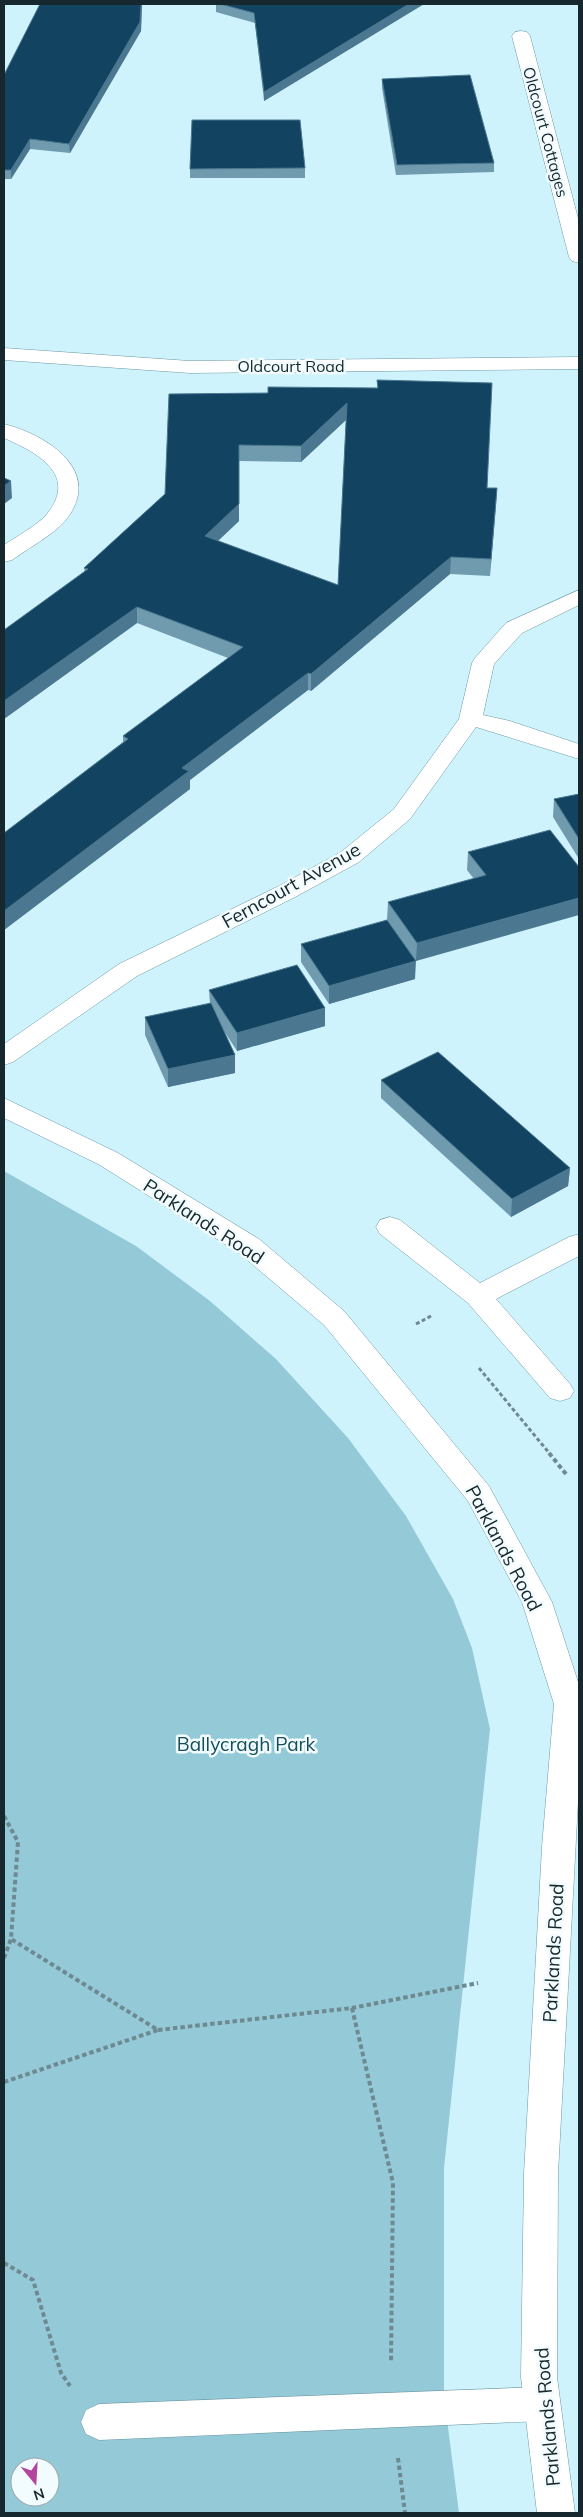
<svg xmlns="http://www.w3.org/2000/svg" width="583" height="2517" font-family="Mulish,sans-serif">
<rect width="100%" height="100%" fill="#cff3fd"/>
<!-- green -->
<path fill="#94cad8" fill-rule="evenodd" d="M4,1171L136,1246L210,1301L276,1359L348,1438L406,1516L453,1599L472,1648L490,1729L444,2168V2396L459,2513H4ZM20,2467H50V2497H20Z"/>
<g fill="none" stroke-linecap="round" stroke-linejoin="round">
<!-- service casing -->
<g stroke="#6c98a3" stroke-width="1">
<polygon id="service" points="542,2387 555,2392 560,2404 555,2416 542,2421 99,2440 86,2434 81,2422 86,2410 99,2404"/>
</g>
<!-- minor casing -->
<g stroke="#6c98a3" stroke-width="1">
<g id="minor">
<polygon points="521,31 527,32 530,36 579,222 579,263 572,261 569,257 512,36 515,32"/>
<path d="M4,424C48,435 105,472 65,521C53,535 27,549 12,560L4,562V545C16,537 39,524 47,514C79,474 36,452 4,438Z"/>
<polygon points="579,590 579,605 522,633 494,664 483,715 510,721 579,744 579,759 476,727 410,819 359,862 297,896 137,976 13,1062 4,1065 4,1044 119,964 279,886 341,852 394,809 459,719 472,663 475,658 506,623"/>
<polygon points="4,1098 118,1153 259,1239 344,1311 489,1486 552,1602 579,1685 579,1783 558,2174 557,2377 575,2513 537,2513 521,2377 524,2174 542,1847 554,1704 522,1602 468,1501 324,1325 239,1253 100,1165 4,1118"/>
<polygon points="390,1217 400,1220 480,1283 569,1237 579,1234 579,1256 496,1299 570,1384 574,1391 570,1398 560,1401 550,1398 468,1303 380,1234 376,1227 380,1220"/>
</g>
</g>
<!-- tertiary casing -->
<g stroke="#6c98a3" stroke-width="1">
<polygon id="tertiary" points="4,348 190,361 579,357 579,369 190,373 4,360"/>
</g>
<!-- path-far1 -->
<g stroke="#6e8990" stroke-width="3" stroke-dasharray="4 2.5" stroke-linecap="butt">
<polyline points="416,1324 433,1315"/>
<polyline points="479,1368 550,1454"/>
</g>
<!-- path -->
<g stroke="#6e8990" stroke-width="4" stroke-dasharray="4.5 3" stroke-linecap="butt">
<polyline points="549,1453 566,1474"/>
<polyline points="4,1816 18,1842 11,1939 4,1958"/>
<polyline points="352,2008 393,2183 391,2362"/>
<polyline points="158,2030 352,2008 478,1983"/>
<polyline points="4,2082 158,2030 11,1939"/>
<polyline points="4,2263 33,2280 61,2373 70,2386"/>
<polyline points="398,2458 405,2513"/>
</g>
<!-- service -->
<use href="#service" fill="#fff" fill-rule="evenodd"/>
<!-- minor -->
<use href="#minor" fill="#fff" fill-rule="evenodd"/>
<!-- tertiary -->
<use href="#tertiary" fill="#fff" fill-rule="evenodd"/>
</g>
<!-- wall -->
<g fill="#709baf" fill-rule="evenodd">
<polygon points="40,4 142,4 141,31 70,153 30,149 11,179 4,179 4,75"/>
<polygon points="216,4 424,4 264,101 255,23 216,12"/>
<polygon points="382,79 494,163 494,172 396,175 382,88"/>
<polygon points="305,168 305,178 190,178 190,169"/>
<path d="M377,380L487,488H497L490,576L450,574L311,691L308,690L190,780V789L4,930V833L123,742V736L228,658L137,623L4,719V630L85,572L84,568L165,494L268,393L377,388ZM346,420L338,585L218,541L239,521V461L301,462Z"/>
<polygon points="579,794 579,859 553,817 554,799"/>
<polygon points="550,830 416,961 387,920 388,902 474,879 467,870 468,852"/>
<polygon points="301,944 415,979 329,1004 301,962"/>
<polygon points="209,990 325,1026 237,1051 222,1028 235,1055 235,1073 168,1087 145,1035 145,1017 210,1004"/>
<polygon points="381,1080 570,1168 568,1186 511,1217 381,1098"/>
</g>
<!-- shaded-wall -->
<g fill="#4b7890">
<polygon points="141,4 142,4 141,31 70,153 69,144"/>
<polygon points="409,4 424,4 264,101 264,92"/>
<polygon points="30,139 30,149 11,179 11,170"/>
<polygon points="347,403 347,419 301,462 301,446"/>
<polygon points="239,445 239,521 206,552 205,536"/>
<polygon points="11,481 12,498 4,504 4,486"/>
<polygon points="497,488 496,505 490,576 491,559"/>
<polygon points="451,557 450,574 311,691 311,674"/>
<polygon points="137,607 137,623 4,719 4,701"/>
<polygon points="308,673 308,690 190,780 190,789 4,930 4,911 182,768"/>
<polygon points="579,898 579,915 416,961 417,943"/>
<polygon points="416,961 415,979 329,1004 329,986"/>
<polygon points="325,1008 325,1026 237,1051 237,1033"/>
<polygon points="235,1055 235,1073 168,1087 168,1069"/>
<polygon points="570,1168 568,1186 511,1217 512,1199"/>
</g>
<!-- building -->
<g fill="#124361" stroke="#4b7890" fill-rule="evenodd">
<polygon points="40,4 141,4 140,22 69,144 30,139 11,170 4,170 4,75"/>
<polygon points="220,4 409,4 264,92 254,13"/>
<polygon points="470,75 494,163 397,165 382,79"/>
<polygon points="192,120 300,120 305,168 190,169"/>
<path d="M377,380L492,383L487,488H497L491,559L451,557L311,674L308,673L182,768L189,771L4,911V833L128,739L123,736L243,647L137,607L4,701V630L88,569L84,568L165,494L169,394L268,393V387L378,388ZM347,403L338,585L205,536L239,504V445L301,446Z"/>
<polygon points="4,478 11,481 4,486"/>
<polygon points="579,794 579,839 554,799"/>
<polygon points="550,830 579,867 579,898 417,943 388,902 486,875 468,852"/>
<polygon points="387,920 416,961 329,986 301,944"/>
<polygon points="297,965 325,1008 237,1033 209,990"/>
<polygon points="211,1003 235,1055 168,1069 145,1017"/>
<polygon points="438,1052 570,1168 512,1199 381,1080"/>
</g>
<g text-anchor="middle" stroke-width="5" stroke-linejoin="round" paint-order="stroke">
<!-- far-street labels -->
<g font-size="16" fill="#16282d" stroke="#f2fbfd">
<text transform="translate(546 132) rotate(75)" y="6">Oldcourt Cottages</text>
<text x="291" y="372">Oldcourt Road</text>
</g>
<!-- street labels -->
<g font-size="19" fill="#16282d" stroke="#f2fbfd">
<text transform="translate(291 885) rotate(-29)" y="7">Ferncourt Avenue</text>
<text transform="translate(204 1221) rotate(33)" y="7">Parklands Road</text>
<text transform="translate(504 1548) rotate(62)" y="7">Parklands Road</text>
<text transform="translate(553 1953) rotate(-87)" y="7">Parklands Road</text>
<text transform="translate(547 2417) rotate(-95)" y="7">Parklands Road</text>
</g>
<!-- park labels -->
<g font-size="19" fill="#144e5b" stroke="#f2fbfd">
<text x="246" y="1751">Ballycragh Park</text>
</g>
</g>
<!-- border -->
<rect width="583" height="2517" fill="none" stroke="#16282d" stroke-width="10"/>
<!-- north arrow -->
<g transform="translate(35 2482) rotate(162)"><circle r="24" fill="#f2fbfd" stroke="#9aa7aa"/>
<path d="M0-4L9 19L0 12L-9 19Z" fill="#b5449f"/>
<text y="-8" font-size="14" font-weight="bold" text-anchor="middle" fill="#16282d">N</text>
</g>
</svg>
